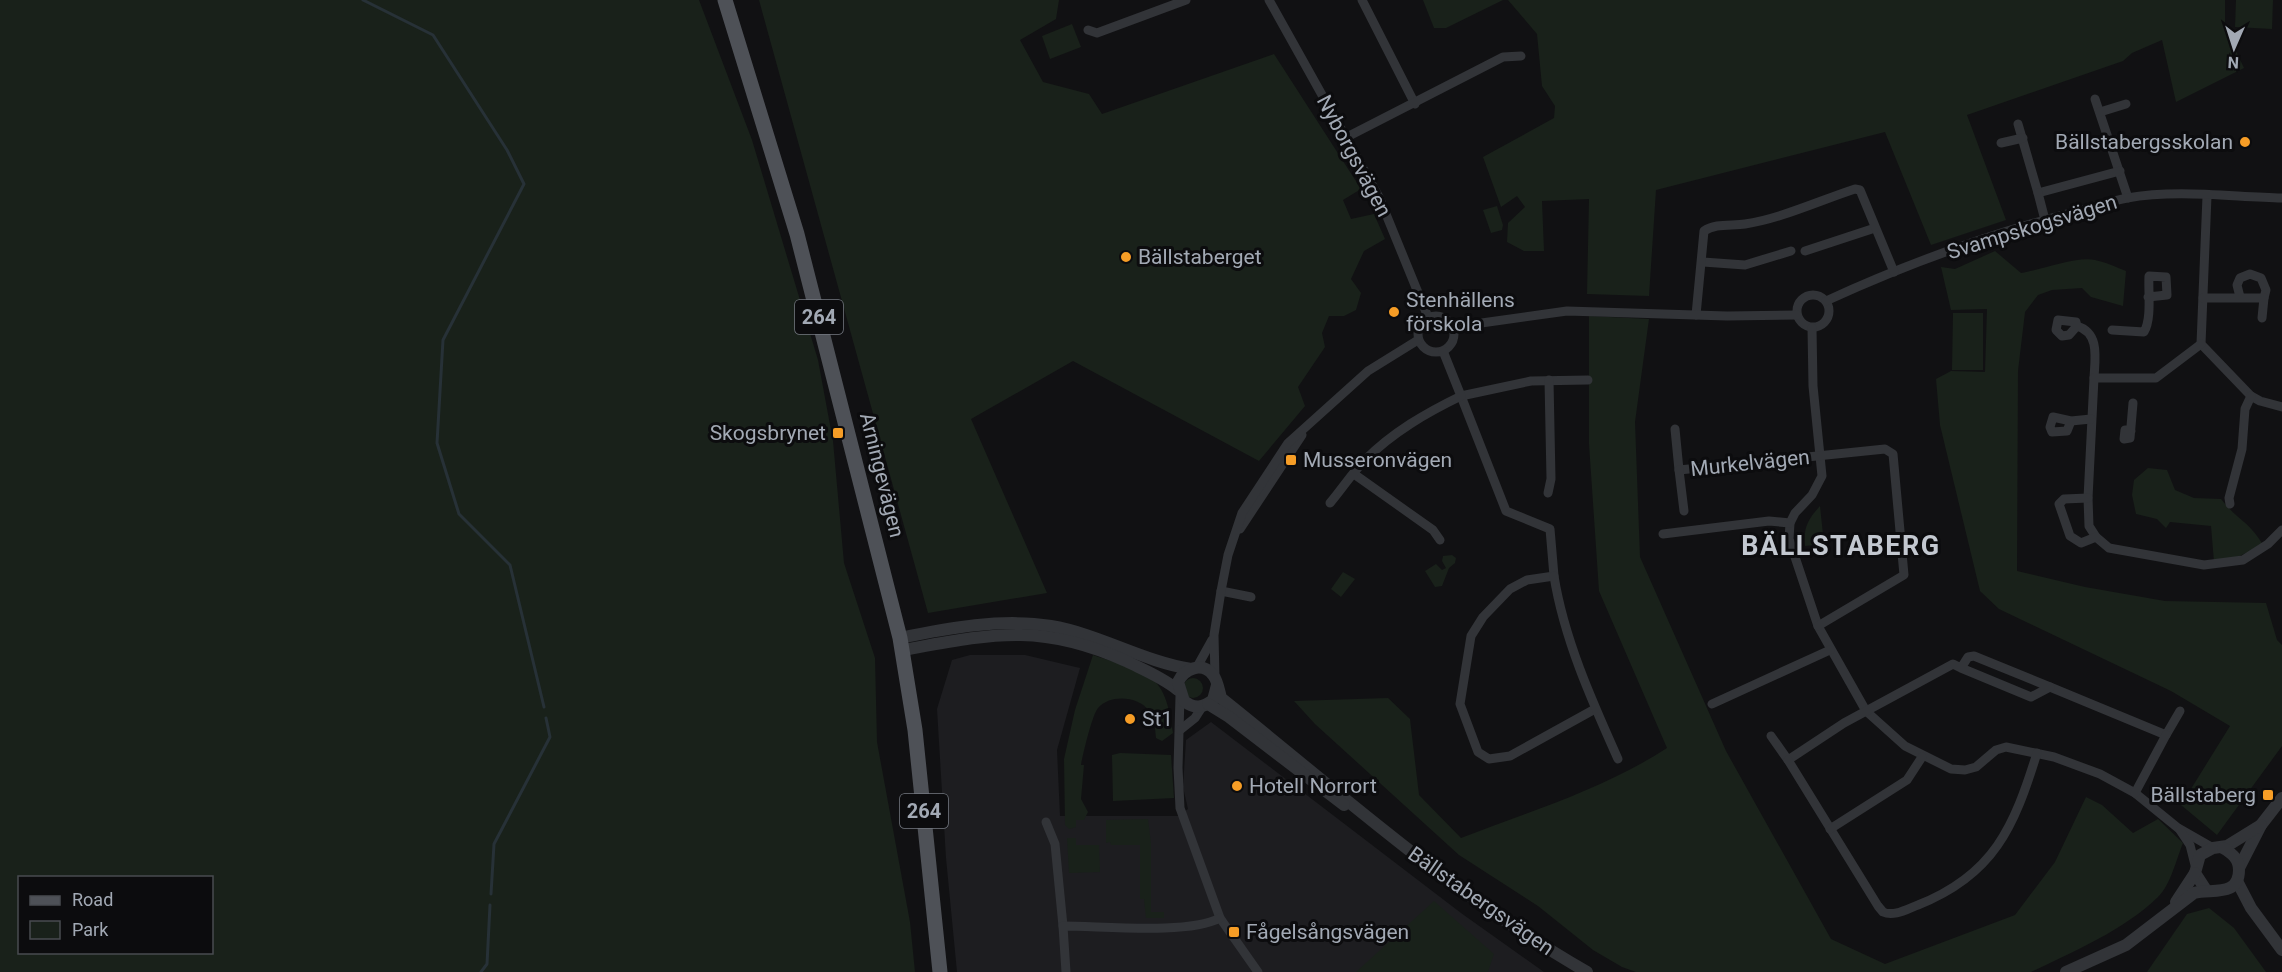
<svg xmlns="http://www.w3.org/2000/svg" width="2282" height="972" font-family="Roboto,sans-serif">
<rect width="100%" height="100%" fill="#111113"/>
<!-- built -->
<polygon fill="#1d1d20" points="970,655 1025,655 1080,668 1057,750 1060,816 1178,816 1188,809 1183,787 1186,740 1211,722 1461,913 1544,972 957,972 946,858 937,709 952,660"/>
<!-- green -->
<g fill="#19211a" fill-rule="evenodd">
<path d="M0,0H699L752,140L818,360L833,441L844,563L875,658L877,742L910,922L915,972H0ZM20,878H212V952H20Z"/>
<polygon points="759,0 1059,0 1056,19 1020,40 1043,82 1089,94 1102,114 1274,54 1361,189 1343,200 1351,219 1374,214 1385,239 1364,251 1351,279 1361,293 1356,310 1344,316 1329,316 1322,333 1325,347 1298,387 1305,406 1259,461 1073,361 971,419 1047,593 928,613"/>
<polygon points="1423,0 1503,0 1446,28 1434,28"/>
<polygon points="1508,0 2225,0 2225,28 2244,68 2176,102 2162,40 2132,53 2123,61 1967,115 2006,220 1931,245 1885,132 1656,190 1649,296 1587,294 1589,199 1542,201 1544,251 1524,251 1507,242 1508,223 1525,207 1517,196 1501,207 1483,157 1554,118 1555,106 1542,86 1537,34"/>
<polygon points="2236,0 2273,0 2272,29 2235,27"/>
<polygon points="1072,24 1081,47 1050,59 1042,36"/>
<polygon points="1497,206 1503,225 1502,230 1491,233 1483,210"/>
<path d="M1995,251L2021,273C2042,270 2076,256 2095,260C2105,262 2116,267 2126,271L2123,306L2091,297L2082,288L2052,290L2038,295L2025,312L2018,371L2017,571L2085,587L2165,601L2266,603L2277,640L2282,645V746L2217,835L2181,805L2230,726L2171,691L1999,609L1980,591L1940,425L1936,379L1951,371L1985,372L1987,309L1951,310L1941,267L1955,269Z"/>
<polygon points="1953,313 1983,313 1983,370 1952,370"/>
<path d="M1589,316L1649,319L1635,422L1640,557L1726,751L1831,939L1885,964L2015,915L2055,862L2086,797L2102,805L2133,833L2158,819L2183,843C2176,860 2171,884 2158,897C2126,929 2071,953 2031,972H1636L1622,967L1593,950L1538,906L1459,855L1315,724L1294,701L1388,698L1410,719L1419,795L1461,838C1531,811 1604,789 1667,748L1599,591L1589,444Z"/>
<path d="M2148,468L2167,470L2175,490L2194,498L2221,499C2236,519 2250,522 2263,545L2231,560L2214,562L2211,526L2170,522L2166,528L2157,519L2136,514L2132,495L2134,480Z"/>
<path d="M1820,506L1824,544L1805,546C1803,528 1808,519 1820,506Z"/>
<polygon points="1452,555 1456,558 1455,563 1449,568 1442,586 1435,587 1425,571 1436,564 1442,570 1446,568 1442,561 1443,556"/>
<polygon points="1343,572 1355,579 1341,597 1331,589"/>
<path d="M1093,655C1148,674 1165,670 1173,733L1162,741L1156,738C1155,729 1155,718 1149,711C1139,696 1110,694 1098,708C1092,715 1082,758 1081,765H1084L1081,799L1088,812L1084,820H1076V827L1069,829L1065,825L1064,759L1075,710Z"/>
<circle cx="1193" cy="688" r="10"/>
<polygon points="1120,753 1171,755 1174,798 1113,801 1112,755"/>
<polygon points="1148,819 1151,843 1151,912 1164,912 1164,918 1146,918 1144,899 1140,899 1140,845 1111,845 1110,842 1106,843 1106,820"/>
<polygon points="1067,838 1076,838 1076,845 1099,845 1100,872 1069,873"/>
<polygon points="1434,901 1494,954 1488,972 1356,972"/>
<polygon points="2209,908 2234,928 2266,972 2147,972 2187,914"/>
</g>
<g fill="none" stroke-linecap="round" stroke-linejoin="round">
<!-- stream -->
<g stroke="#273137" stroke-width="3">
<polyline points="363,0 433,35 507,150 524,184 443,340 437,443 459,514 510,565 544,707"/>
<polyline points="491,894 494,844 550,737 546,718"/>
<polyline points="481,972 487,964 490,905"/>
</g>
<!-- minor -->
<g stroke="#323438" stroke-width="9">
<polyline points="1269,0 1379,197 1428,317"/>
<polyline points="1362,0 1415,104"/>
<polyline points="1088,30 1097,33 1186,0"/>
<polyline points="2095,99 2128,198"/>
<polyline points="2100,112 2126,104"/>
<polyline points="2018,124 2038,193 2120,171"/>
<polyline points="1345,138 1503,57 1521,56"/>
<polyline points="2001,143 2023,138"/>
<polyline points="2038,193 2045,220"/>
<polyline points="2207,196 2201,344 2251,396 2260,401 2282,407"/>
<polyline points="1805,251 1875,228"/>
<polyline points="1703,262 1745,265 1791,251"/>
<circle cx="1813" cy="311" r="16"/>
<polyline points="2240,297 2237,285 2240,278 2250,274 2261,278 2266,290 2264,298"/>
<polyline points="2203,298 2264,298 2262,318"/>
<path d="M1826,301C1904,265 1987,235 2070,213C2089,208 2108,202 2127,198C2177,189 2232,197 2282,198"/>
<path d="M1696,315L1704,231C1715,223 1732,226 1745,224C1780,219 1821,200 1855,189L1860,190L1894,272"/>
<circle cx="1436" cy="334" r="18"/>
<path d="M2077,326L2069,335L2062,336L2056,330L2058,320L2076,322L2077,326C2100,333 2095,358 2094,378"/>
<polyline points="1453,327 1567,311 1727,316 1797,315"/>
<polyline points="1812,328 1813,386 1822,476 1812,495 1795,513 1790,523 1789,539 1818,626 1866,711 1905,746 1951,769 1965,770 1976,767 1996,750 2006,747 2054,757 2100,774 2135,793 2178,828 2213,848"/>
<path d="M2112,330L2144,332C2152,319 2148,291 2149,276L2166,277L2167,295L2148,297"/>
<polyline points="2201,344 2156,378 2094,378 2088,498 2089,526 2096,537 2109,548 2204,565 2243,560 2268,544 2282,530"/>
<polyline points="1588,380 1531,381 1461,396 1506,511 1550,529 1554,576 1527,580 1510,589 1483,617 1471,636 1460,704 1478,752 1489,759 1510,756 1595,709"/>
<polyline points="2071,421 2067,431 2052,432 2050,427 2053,417 2071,421 2091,419"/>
<polyline points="1675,429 1679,470 1885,449 1893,454 1904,575 1818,626"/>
<polyline points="2131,431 2125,430 2124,439 2130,438 2133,403"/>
<polyline points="1679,470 1684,511"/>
<polyline points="1354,474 1433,530 1440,540"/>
<polyline points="1548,493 1551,479 1549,380"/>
<polyline points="2088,498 2064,499 2059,504 2070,536 2081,543 2096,537"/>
<path d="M1330,503C1342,489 1352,473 1365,460C1393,432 1426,413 1461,396L1443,351"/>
<polyline points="2230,504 2229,498 2242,449 2245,409 2251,396"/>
<polyline points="1240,529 1302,435"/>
<polyline points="1663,534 1769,521 1790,523"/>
<path d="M1554,576C1564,639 1592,701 1618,759"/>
<polyline points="1221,591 1251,597"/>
<polyline points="1197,667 1212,640"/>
<polyline points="1215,678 1214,635 1221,591 1228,555 1242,513 1288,443 1368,371 1418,340"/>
<polyline points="2050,687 2166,735 2180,711"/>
<polyline points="1180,696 1178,768 1180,808 1220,918 1258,972"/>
<polyline points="1712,704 1830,650"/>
<polyline points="1180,730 1195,718 1202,707"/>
<polyline points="1771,736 1788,760 1844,723 1953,664 1961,668 2031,697 2050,687 1974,656 1968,657 1961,668"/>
<path d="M1788,760L1878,906L1883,912C1894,917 1907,909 1918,905C1994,875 2014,827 2037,753"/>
<polyline points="2135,793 2166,735"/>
<polyline points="1046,822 1055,844 1063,926"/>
<polyline points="1830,829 1907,780 1922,757"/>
<polyline points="2180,830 2190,845 2195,865"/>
<path d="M1066,972L1063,926C1103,926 1187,935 1220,918"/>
</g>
<!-- tertiary -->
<g stroke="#323438" stroke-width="12">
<path d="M900,638C948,628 1002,618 1051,626C1099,634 1142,661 1191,669"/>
<path d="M903,650C991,634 1040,622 1126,661C1144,670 1162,677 1178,690"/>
<path d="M1217,685L1213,700C1203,708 1194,709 1184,701L1178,682C1184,669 1202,661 1213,675C1218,681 1219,691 1221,698C1340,793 1454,896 1587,972"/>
<polyline points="1208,704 1229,717 1344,805"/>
<polyline points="2239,868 2261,825 2282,798"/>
<polyline points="2237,881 2251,908 2282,950"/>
<polyline points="2206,890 2195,873 2200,855 2213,848 2227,846 2261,825"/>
<polyline points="2176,902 2195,873"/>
<path d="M2066,972L2126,945L2194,893C2210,888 2239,898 2239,870C2239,859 2232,853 2223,848"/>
</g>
<!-- primary -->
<polyline stroke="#4e5157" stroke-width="15" points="725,0 797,234 900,638 915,730 940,972"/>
</g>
<!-- markers -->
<g fill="#f69d26" stroke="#0c0c0e" stroke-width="2">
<circle cx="2245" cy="142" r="6"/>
<circle cx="1126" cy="257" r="6"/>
<circle cx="1394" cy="312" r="6"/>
<rect x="832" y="427" width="12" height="12" rx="3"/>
<rect x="1285" y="454" width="12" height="12" rx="3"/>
<circle cx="1130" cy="719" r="6"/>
<circle cx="1237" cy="786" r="6"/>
<rect x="2262" y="789" width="12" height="12" rx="3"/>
<rect x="1228" y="926" width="12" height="12" rx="3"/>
</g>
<g text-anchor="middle" stroke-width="6" stroke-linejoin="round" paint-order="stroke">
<!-- shield labels -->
<g fill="#0c0c0e" stroke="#757a82" stroke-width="1.5">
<rect x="795" y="300" width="48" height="34" rx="4.5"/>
<rect x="900" y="794" width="48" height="34" rx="4.5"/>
</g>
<g font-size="20" font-weight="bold" fill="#a2a9b4">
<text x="819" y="324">264</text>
<text x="924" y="818">264</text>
</g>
<!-- poi labels -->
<g font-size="21" fill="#a2a9b4" stroke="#0c0c0e" text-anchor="start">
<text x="2233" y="149" text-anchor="end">Bällstabergsskolan</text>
<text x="1138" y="264">Bällstaberget</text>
<text x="1406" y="307">Stenhällens<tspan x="1406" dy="24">förskola</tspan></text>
<text x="826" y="440" text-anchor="end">Skogsbrynet</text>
<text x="1303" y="467">Musseronvägen</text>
<text x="1142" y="726">St1</text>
<text x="1249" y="793">Hotell Norrort</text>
<text x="2256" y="802" text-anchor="end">Bällstaberg</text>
<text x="1246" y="939">Fågelsångsvägen</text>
</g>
<!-- street labels -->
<g font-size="21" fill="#a2a9b4" stroke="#0c0c0e">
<text transform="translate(1354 156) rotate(62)" y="7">Nyborgsvägen</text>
<text transform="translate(2032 227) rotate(-17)" y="7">Svampskogsvägen</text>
<text transform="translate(1750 463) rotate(-6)" y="7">Murkelvägen</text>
<text transform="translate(882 475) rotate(76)" y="7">Arningevägen</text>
<text transform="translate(1481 901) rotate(35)" y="7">Bällstabergsvägen</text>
</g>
<!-- district labels -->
<g font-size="27" font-weight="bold" letter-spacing="1.5" fill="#c3c8d0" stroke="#0c0c0e">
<text x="1841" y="555">BÄLLSTABERG</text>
</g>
</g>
<!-- legend -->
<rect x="18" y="876" width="195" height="78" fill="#0c0c0e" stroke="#484b50" stroke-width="1.5"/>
<rect x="30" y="896" width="30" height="9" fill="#4e5157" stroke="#484b50" stroke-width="1.5"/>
<text x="72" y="906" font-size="18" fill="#a2a9b4">Road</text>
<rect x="30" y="921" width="30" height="18" fill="#19211a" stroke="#484b50" stroke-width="1.5"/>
<text x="72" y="936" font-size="18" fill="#a2a9b4">Park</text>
<!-- north arrow -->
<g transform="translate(2234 48) rotate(183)" stroke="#0c0c0e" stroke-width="4.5" paint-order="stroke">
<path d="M0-4.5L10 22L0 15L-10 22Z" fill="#a2a9b4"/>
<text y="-9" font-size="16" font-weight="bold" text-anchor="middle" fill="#a2a9b4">N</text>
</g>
</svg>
